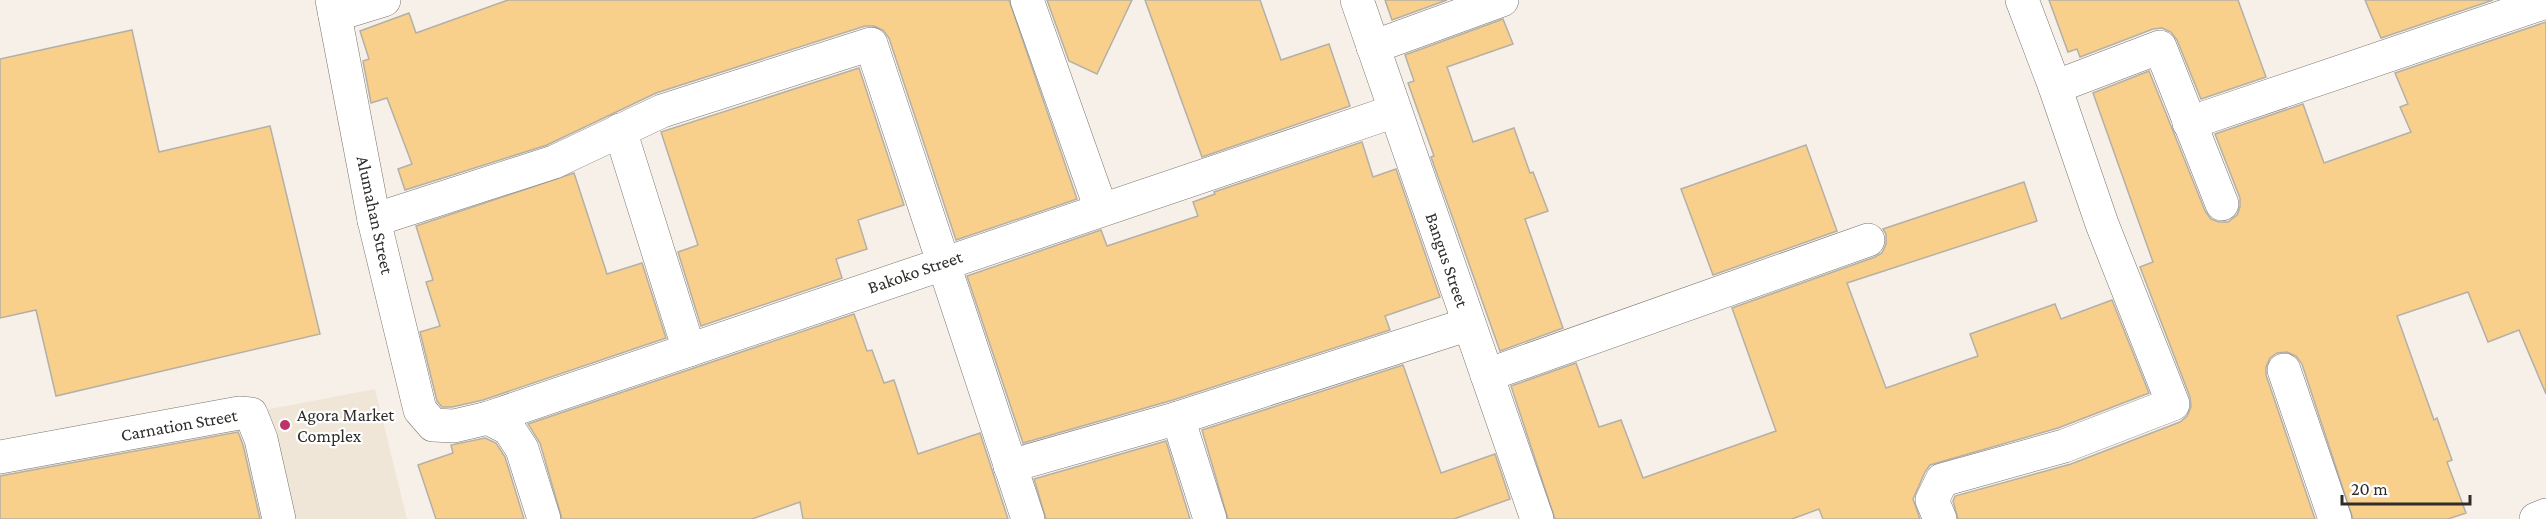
<svg xmlns="http://www.w3.org/2000/svg" width="2546" height="519" font-family="'Crimson Pro',serif">
<rect width="100%" height="100%" fill="#f6f0e8"/>
<!-- built -->
<polygon fill="#f0e6d7" points="375,389 407,519 0,519 0,460"/>
<!-- building -->
<g fill="#f9d08b" stroke="#b5b0a7" stroke-width="1.5">
<polygon points="508,0 1009,0 1077,199 956,240 889,38 883,30 874,26 865,26 656,93 547,145 405,190 398,169 412,164 387,98 371,103 363,61 369,59 360,31 409,13 416,33"/>
<polygon points="1047,0 1132,0 1097,74 1069,61"/>
<polygon points="1145,0 1260,0 1281,60 1329,44 1350,106 1202,157"/>
<polygon points="1385,0 1447,0 1392,20"/>
<polygon points="2049,0 2238,0 2266,77 2201,99 2177,40 2171,32 2162,28 2153,29 2080,57 2077,49 2068,52"/>
<polygon points="2365,0 2493,0 2381,38"/>
<polygon points="1503,19 1513,44 1447,67 1473,142 1514,128 1530,173 1533,172 1548,211 1525,219 1563,328 1500,351 1431,157 1434,156 1408,83 1414,81 1405,55"/>
<polygon points="2546,22 2546,394 2519,330 2488,342 2468,292 2397,316 2434,420 2437,418 2452,460 2447,462 2466,513 2448,519 2353,519 2302,364 2296,356 2287,352 2277,353 2270,358 2266,367 2266,375 2315,519 1958,519 1953,501 1955,496 2071,464 2180,422 2187,416 2191,407 2190,397 2140,267 2153,262 2093,93 2149,71 2205,211 2211,219 2219,222 2228,222 2237,215 2240,207 2240,198 2215,134 2303,104 2324,163 2411,132 2400,107 2408,104 2395,73"/>
<polygon points="132,30 159,152 270,126 320,334 56,396 36,310 0,318 0,59"/>
<polygon points="859,68 904,205 858,220 867,249 836,259 842,278 701,326 678,252 698,245 661,132"/>
<polygon points="1362,142 1373,177 1396,169 1440,297 1385,316 1390,330 1173,400 1023,443 967,276 1101,230 1107,246 1198,216 1193,202 1215,194 1214,192"/>
<polygon points="1806,145 1837,231 1713,275 1681,189"/>
<polygon points="574,173 607,274 642,263 666,338 483,400 452,407 442,407 437,401 420,332 440,326 426,282 433,280 416,226"/>
<polygon points="2024,182 2037,221 1847,283 1886,388 1978,356 1970,334 2055,304 2061,319 2112,300 2149,393 2058,428 1930,465 1925,472 1913,499 1920,519 1823,519 1819,509 1792,519 1555,519 1511,386 1576,363 1599,427 1621,420 1643,478 1776,431 1732,308 1875,257 1882,253 1886,244 1886,234 1883,229"/>
<polygon points="854,314 867,351 872,350 884,383 894,380 918,454 980,433 1008,519 803,519 800,502 752,519 562,519 540,443 528,424"/>
<polygon points="1403,365 1441,473 1495,454 1510,499 1454,519 1228,519 1202,430"/>
<polygon points="238,432 243,445 260,519 0,519 0,476"/>
<polygon points="485,438 496,443 505,457 524,519 436,519 418,465 453,453 451,445"/>
<polygon points="1166,441 1190,519 1046,519 1034,479"/>
</g>
<g fill="none" stroke-linecap="round" stroke-linejoin="round">
<!-- minor casing -->
<g stroke="#7a756e" stroke-width="34">
<g id="minor">
<polyline points="332,0 374,220 420,410 433,425 454,426 488,418 1395,111"/>
<polyline points="1027,0 1101,209"/>
<polyline points="1357,0 1537,519"/>
<polyline points="335,15 384,0"/>
<polyline points="1373,47 1502,0"/>
<polyline points="2055,87 2160,47 2222,204"/>
<polyline points="2189,123 2546,2"/>
<polyline points="620,130 689,350"/>
<polyline points="374,220 554,162 662,111 871,44 1028,519"/>
<polyline points="2284,370 2335,519"/>
<polyline points="1487,375 1868,240"/>
<polyline points="488,418 509,429 522,449 544,519"/>
<polyline points="1178,418 1210,519"/>
<polyline points="0,457 239,413 251,414 261,439 279,519"/>
<polyline points="1010,466 1178,418 1469,324"/>
<polyline points="1940,519 1932,500 1942,480 2064,446 2173,404 2102,224 2055,87 2022,0"/>
<polyline points="2536,519 2546,515"/>
</g>
</g>
<!-- minor -->
<use href="#minor" stroke="#fff" stroke-width="33"/>
</g>
<!-- markers -->
<circle fill="#bd3269" stroke="#fff" stroke-width="2" cx="285" cy="425" r="6"/>
<g text-anchor="middle" stroke-width="4.5" stroke-linejoin="round" paint-order="stroke">
<!-- street labels -->
<g font-size="18" fill="#2f2d2a" stroke="#fff">
<text transform="translate(375 215) rotate(78)" y="6">Alumahan Street</text>
<text transform="translate(1447 260) rotate(71)" y="6">Bangus Street</text>
<text transform="translate(915 272) rotate(-19)" y="6">Bakoko Street</text>
<text transform="translate(179 425) rotate(-10)" y="6">Carnation Street</text>
</g>
<!-- poi labels -->
<g font-size="18" fill="#2f2d2a" stroke="#fff" text-anchor="start">
<text x="297" y="421">Agora Market<tspan x="297" dy="21">Complex</tspan></text>
</g>
</g>
<!-- scale -->
<path d="M2342 495v9h128v-9" fill="none" stroke="#2f2d2a" stroke-width="3"/>
<text x="2351" y="495" font-size="18" fill="#2f2d2a" stroke="#ffffff" stroke-width="4.5" paint-order="stroke">20 m</text>
</svg>
